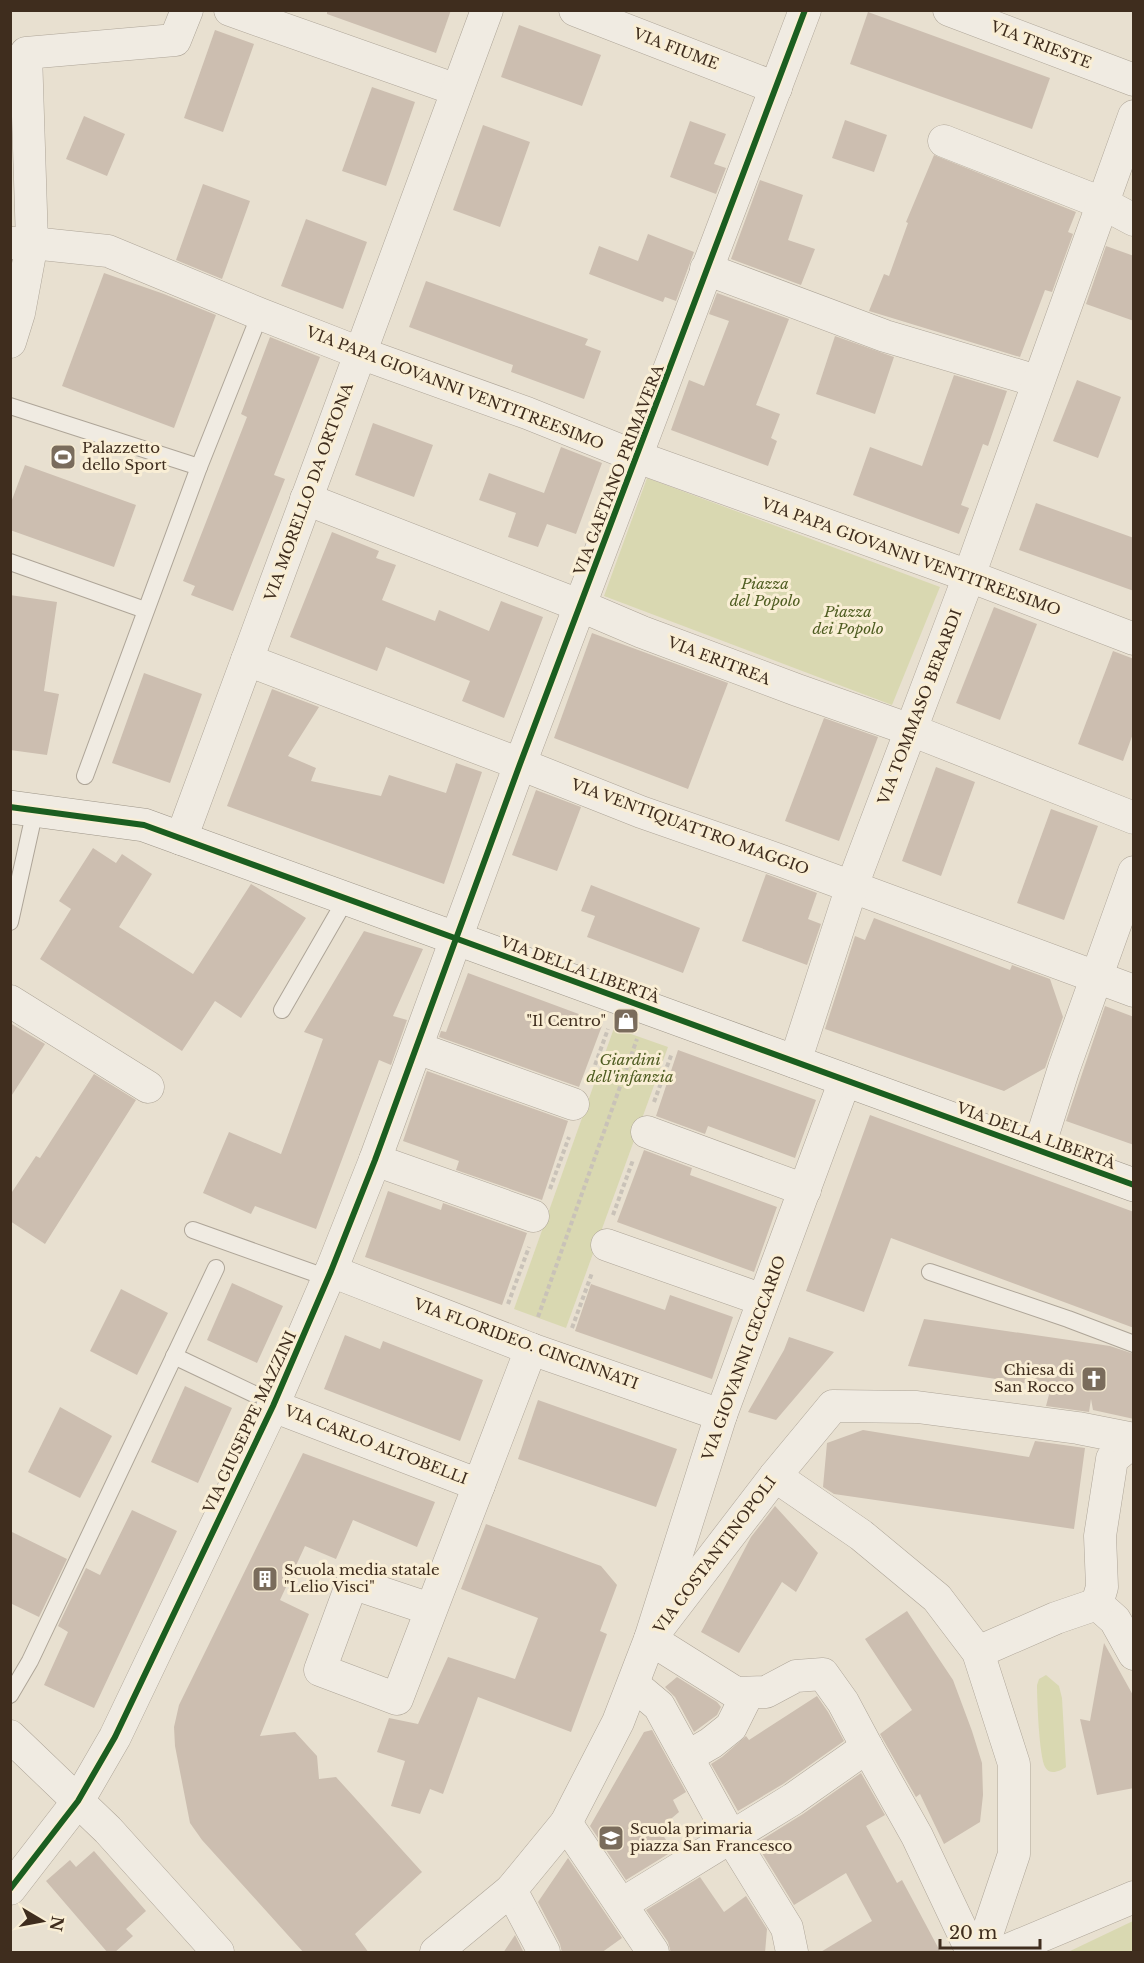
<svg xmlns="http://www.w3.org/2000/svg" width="1144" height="1963" font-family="'Libre Baskerville',serif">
<rect width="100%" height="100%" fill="#e8e0d0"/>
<!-- green -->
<g fill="#d9d8b1">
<polygon points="647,478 940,587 892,705 604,596"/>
<polygon points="614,1028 668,1047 566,1328 514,1309"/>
<path d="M1046,1675L1059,1686L1062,1698L1066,1767C1060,1771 1050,1776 1045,1767C1039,1756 1037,1700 1037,1685L1039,1679Z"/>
<polygon points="1133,1921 1133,1952 1068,1952"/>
</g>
<!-- building -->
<g fill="#ccbeb0">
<polygon points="327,10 451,10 436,53 327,14"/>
<polygon points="868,12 1050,78 1032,129 850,64"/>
<polygon points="519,25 601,55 582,106 501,77"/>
<polygon points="215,30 254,44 223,132 184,118"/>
<polygon points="372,87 415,102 386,186 342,171"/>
<polygon points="84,116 125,134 107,176 66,159"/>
<polygon points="845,120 887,135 874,172 832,158"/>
<polygon points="690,121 726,134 714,164 726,168 716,194 670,177"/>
<polygon points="483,125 530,142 500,227 453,210"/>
<polygon points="934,155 1076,212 1068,232 1073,234 1052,292 1045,290 1020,357 869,311 884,274 889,276 908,223 906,222"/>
<polygon points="760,180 803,195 788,240 815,249 801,285 731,259"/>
<polygon points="203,184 250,201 222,279 176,260"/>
<polygon points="306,219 367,242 343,309 281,286"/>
<polygon points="648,234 694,252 676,301 665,297 663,302 589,274 599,246 638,261"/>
<polygon points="1106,246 1134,256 1134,321 1086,304"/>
<polygon points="104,273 164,294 216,315 174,428 62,386"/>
<polygon points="426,281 588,339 585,345 601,351 584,399 511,372 513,365 409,327"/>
<polygon points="717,293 789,319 756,405 780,414 771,438 777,441 768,466 671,430 689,380 704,386 729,321 709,314"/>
<polygon points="835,336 894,357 875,414 816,394"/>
<polygon points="270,337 320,357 274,475 285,479 233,611 191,595 195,586 183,581 247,417 241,414"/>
<polygon points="954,375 1007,391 988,446 983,444 961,505 969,508 959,534 853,495 870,447 922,466"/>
<polygon points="1077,380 1121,397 1098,458 1053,441"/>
<polygon points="373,423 433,445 414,497 355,475"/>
<polygon points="561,447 602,463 576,534 547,524 538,547 508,537 516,513 479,500 489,473 544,493"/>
<polygon points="25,465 136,505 114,567 10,530 10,505"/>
<polygon points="1036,503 1134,538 1134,591 1019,550"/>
<polygon points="332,532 379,551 376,558 396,565 382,600 435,621 439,610 489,631 501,601 543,617 504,718 462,701 470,681 386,647 377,671 290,637"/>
<polygon points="10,595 57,602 44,691 59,694 47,755 10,750"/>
<polygon points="994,607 1037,624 1000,720 956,703"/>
<polygon points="592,633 728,683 688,789 554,738"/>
<polygon points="1113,651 1134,659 1134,731 1123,761 1078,744"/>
<polygon points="144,673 202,694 170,783 112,763"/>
<polygon points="272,689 319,707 288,756 316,768 311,781 381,796 389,775 446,793 456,763 482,772 444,884 227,806"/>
<polygon points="824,718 878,737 839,841 785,821"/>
<polygon points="936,767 975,782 941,876 902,861"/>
<polygon points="536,790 581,807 557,871 512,855"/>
<polygon points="1051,809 1098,826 1064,920 1017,903"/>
<polygon points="93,848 116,863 122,854 152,874 119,927 193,974 251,884 306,918 241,1018 215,1001 182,1051 40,959 71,909 59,901"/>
<polygon points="766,874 817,893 808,919 821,924 807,965 742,941"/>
<polygon points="591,885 700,928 683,973 587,937 595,916 581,911"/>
<polygon points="874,918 1010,970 1012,965 1050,979 1063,1017 1045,1068 1004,1091 825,1029 855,936 865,940"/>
<polygon points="364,931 423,949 393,1016 407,1020 391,1065 379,1060 316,1229 255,1206 251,1214 203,1193 229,1132 281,1154 323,1039 304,1032"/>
<polygon points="468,973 603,1023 579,1087 439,1037 441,1031 446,1032"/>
<polygon points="1105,1006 1134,1017 1134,1145 1066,1121"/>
<polygon points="10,1023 45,1044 10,1098"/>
<polygon points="678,1050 816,1100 795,1158 708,1126 705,1134 656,1116"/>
<polygon points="427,1071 568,1121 542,1200 456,1170 459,1161 403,1141"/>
<polygon points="94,1074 136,1100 45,1244 10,1221 10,1195 36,1156 40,1158"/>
<polygon points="870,1115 1134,1212 1134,1328 891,1238 864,1312 806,1291"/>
<polygon points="644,1150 692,1168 690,1175 777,1207 754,1272 617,1222"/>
<polygon points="388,1191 441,1210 443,1203 527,1233 502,1305 365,1257"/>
<polygon points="232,1283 283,1306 257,1363 207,1340"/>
<polygon points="591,1284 665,1310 670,1295 733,1317 712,1379 575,1331"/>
<polygon points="121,1289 168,1313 137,1375 90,1351"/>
<polygon points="924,1319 1110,1346 1134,1354 1134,1419 1093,1410 1091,1399 1089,1412 1046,1406 1051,1387 908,1366"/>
<polygon points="345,1335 380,1349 383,1341 483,1380 460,1441 324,1389"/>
<polygon points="789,1337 834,1352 776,1420 748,1412 784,1350"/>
<polygon points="185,1386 232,1408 198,1483 151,1462"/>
<polygon points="538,1400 677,1449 656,1507 518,1459"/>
<polygon points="60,1407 112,1436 80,1498 28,1472"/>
<polygon points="863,1430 1029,1457 1035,1441 1085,1448 1074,1529 834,1494 823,1487 827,1443"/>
<polygon points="303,1453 435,1502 417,1547 353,1520 336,1559 305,1546 280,1600 309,1614 260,1736 295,1732 317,1756 319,1779 336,1777 422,1872 355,1934 369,1953 304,1953 202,1840 190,1823 175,1746 174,1727 179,1705"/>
<polygon points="775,1506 818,1553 796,1592 782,1582 739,1653 701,1632 751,1537"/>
<polygon points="132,1510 177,1531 94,1708 44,1685 68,1632 58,1626 86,1568 100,1575"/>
<polygon points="486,1524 601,1566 617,1585 600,1631 607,1634 571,1732 478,1697 443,1794 430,1789 420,1814 391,1806 405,1761 377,1752 389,1718 418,1724 448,1657 515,1679 538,1618 461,1589"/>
<polygon points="10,1531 67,1559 39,1617 10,1603"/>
<polygon points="907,1611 953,1680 972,1731 982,1763 983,1795 980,1822 944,1844 920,1794 916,1797 880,1734 912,1710 865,1639"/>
<polygon points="1104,1643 1134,1697 1134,1788 1097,1795 1080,1719 1090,1721"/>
<polygon points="677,1677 717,1702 721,1707 717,1715 694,1732 675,1697 665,1687"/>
<polygon points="817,1696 828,1712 844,1741 783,1784 738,1811 711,1764 722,1757 746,1736 749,1740"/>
<polygon points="652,1730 686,1792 673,1800 679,1812 659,1829 673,1851 626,1880 590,1826 644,1732"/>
<polygon points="861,1773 885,1815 866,1826 897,1883 902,1880 941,1953 819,1953 872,1921 846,1873 794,1905 757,1845 759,1844 758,1842 803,1814"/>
<polygon points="94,1851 146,1911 126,1929 133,1936 114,1953 108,1953 46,1881 70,1860 76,1867"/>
<polygon points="568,1858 622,1938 601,1953 562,1953 560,1944 538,1902"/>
<polygon points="700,1877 724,1912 746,1896 767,1929 765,1953 671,1953 668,1942 646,1910"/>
<polygon points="515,1935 524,1953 503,1953"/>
</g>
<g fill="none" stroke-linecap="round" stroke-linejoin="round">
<!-- lane casing -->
<g stroke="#aea598" stroke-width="18">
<g id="lane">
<polyline points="10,406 199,467"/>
<polyline points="10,562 145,610"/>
<polyline points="85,776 199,467 260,314"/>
<polyline points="10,922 35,810"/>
<polyline points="282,1010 346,899"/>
<polyline points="193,1230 328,1278"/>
<polyline points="930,1272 1068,1319 1134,1344"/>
<polyline points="174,1356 254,1394"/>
<polyline points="10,1695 30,1661 216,1268"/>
</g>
</g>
<!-- street casing -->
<g stroke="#aea598" stroke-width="33">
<g id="street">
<polyline points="230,10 457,90"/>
<polyline points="575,10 776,88"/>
<polyline points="949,10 1134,80"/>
<polyline points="944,141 1102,203 1134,220"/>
<polyline points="10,243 32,243 108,251 260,314 360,353 527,413 637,457 969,576 1134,639"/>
<polyline points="706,269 885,336 1037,381"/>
<polyline points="10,342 19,313 32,243 26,53 175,40 187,10"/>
<polyline points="306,499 581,606 642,632 797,690 911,730 1134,818"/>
<polyline points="247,660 520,764 641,812 782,861 1134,991"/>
<polyline points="181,839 487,10"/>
<polyline points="10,1001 148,1087"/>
<polyline points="417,1048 573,1104"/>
<polyline points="795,1062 852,886 969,576 1134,116"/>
<polyline points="845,1080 721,1415 650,1639 736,1693 766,1692 796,1676 823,1674 843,1702 867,1747"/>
<polyline points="647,1132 805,1190"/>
<polyline points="1038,1150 1064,1068 1134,872"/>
<polyline points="375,1160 533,1216"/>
<polyline points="607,1245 763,1300"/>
<polyline points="331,1271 531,1349 721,1415"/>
<polyline points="273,1406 479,1485 531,1349"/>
<polyline points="1134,1441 1112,1459 1100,1536 1102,1587 1097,1604 1115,1620 1134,1654"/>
<polyline points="775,1476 861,1535 937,1598 978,1652 1014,1764 1014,1854 981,1952"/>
<polyline points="430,1609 352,1583 320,1670 397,1699 479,1485"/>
<polyline points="978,1652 1056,1618 1097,1604"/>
<polyline points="634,1685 659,1706 731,1837 787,1928 792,1952"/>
<polyline points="10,1736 108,1830 218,1952"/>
<polyline points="687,1757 711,1743 731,1727 748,1693"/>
<polyline points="566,1823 653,1952"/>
<polyline points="10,1889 78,1801 115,1737 273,1406 331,1271 375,1160 520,764 805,10"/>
<polyline points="511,1890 544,1952"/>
<polyline points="622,1904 793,1799 867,1747 917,1836 972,1952"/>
<polyline points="436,1952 511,1890 566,1823 618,1722 650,1639 775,1476 833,1406 917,1407 1078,1428 1134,1439"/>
<polyline points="1003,1952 1134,1897"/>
</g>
</g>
<!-- secondary casing -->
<g stroke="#9d9588" stroke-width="34">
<polyline id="secondary" points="10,807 144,825 1134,1185"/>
</g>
<!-- path -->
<g stroke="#c9c2b8" stroke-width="4" stroke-dasharray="4.5 3" stroke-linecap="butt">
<polyline points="590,1079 608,1029"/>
<polyline points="654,1102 672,1053"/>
<polyline points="550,1189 569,1137"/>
<polyline points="613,1215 633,1160"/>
<polyline points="508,1304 529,1247"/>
<polyline points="538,1317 637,1039"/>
<polyline points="572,1328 592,1273"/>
</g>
<!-- lane -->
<use href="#lane" stroke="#f0ebe2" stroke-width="16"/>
<!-- street -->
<use href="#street" stroke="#f0ebe2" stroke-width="32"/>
<!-- secondary -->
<use href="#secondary" stroke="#f0ebe2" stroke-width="33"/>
<!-- cycleway casing -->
<g stroke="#f9eed5" stroke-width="10">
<g id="cycleway">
<polyline points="10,807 144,825 1134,1185"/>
<polyline points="10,1889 78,1801 115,1737 273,1406 331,1271 375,1160 520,764 805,10"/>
</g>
</g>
<!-- cycleway -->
<use href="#cycleway" stroke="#1b5e20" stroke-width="6"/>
</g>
<!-- icons -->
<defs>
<g id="stadium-square" transform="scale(1.35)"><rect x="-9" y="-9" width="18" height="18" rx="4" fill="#7a6c5c" stroke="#f9eed5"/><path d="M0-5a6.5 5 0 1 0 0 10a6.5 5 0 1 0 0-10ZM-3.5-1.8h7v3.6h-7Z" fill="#fff"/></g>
<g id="shop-square" transform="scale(1.35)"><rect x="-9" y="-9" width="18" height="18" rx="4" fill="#7a6c5c" stroke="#f9eed5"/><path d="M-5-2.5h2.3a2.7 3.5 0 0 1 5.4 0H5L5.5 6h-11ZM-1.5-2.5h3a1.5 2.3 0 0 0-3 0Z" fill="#fff"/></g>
<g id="church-square" transform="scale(1.35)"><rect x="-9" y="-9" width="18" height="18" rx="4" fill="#7a6c5c" stroke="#f9eed5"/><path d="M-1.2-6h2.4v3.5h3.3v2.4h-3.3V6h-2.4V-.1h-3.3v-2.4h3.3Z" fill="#fff"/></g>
<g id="building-square" transform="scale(1.35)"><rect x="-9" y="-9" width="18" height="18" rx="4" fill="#7a6c5c" stroke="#f9eed5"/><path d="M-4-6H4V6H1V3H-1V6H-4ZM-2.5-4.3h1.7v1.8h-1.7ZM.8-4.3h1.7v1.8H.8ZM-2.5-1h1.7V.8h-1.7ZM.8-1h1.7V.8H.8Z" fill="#fff"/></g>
<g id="school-square" transform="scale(1.35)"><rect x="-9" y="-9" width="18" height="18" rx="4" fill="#7a6c5c" stroke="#f9eed5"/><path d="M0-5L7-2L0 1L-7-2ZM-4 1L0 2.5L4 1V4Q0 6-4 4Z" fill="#fff"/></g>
</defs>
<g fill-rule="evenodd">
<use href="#stadium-square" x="63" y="457"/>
<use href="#shop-square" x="626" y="1021"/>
<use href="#church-square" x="1094" y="1379"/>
<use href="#building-square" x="265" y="1579"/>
<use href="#school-square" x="611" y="1838"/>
</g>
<g text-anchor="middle" stroke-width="6" stroke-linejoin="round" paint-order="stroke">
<!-- street labels -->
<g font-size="15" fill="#3f2d1e" stroke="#f9eed5">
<text transform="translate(1041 45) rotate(21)" y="5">VIA TRIESTE</text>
<text transform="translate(676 49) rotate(21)" y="5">VIA FIUME</text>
<text transform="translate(455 388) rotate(21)" y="5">VIA PAPA GIOVANNI VENTITREESIMO</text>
<text transform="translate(619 470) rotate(-69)" y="5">VIA GAETANO PRIMAVERA</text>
<text transform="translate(309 492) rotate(-70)" y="5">VIA MORELLO DA ORTONA</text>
<text transform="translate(911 557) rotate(20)" y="5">VIA PAPA GIOVANNI VENTITREESIMO</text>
<text transform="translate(719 661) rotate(21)" y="5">VIA ERITREA</text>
<text transform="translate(920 707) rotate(-69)" y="5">VIA TOMMASO BERARDI</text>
<text transform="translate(690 827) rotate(20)" y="5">VIA VENTIQUATTRO MAGGIO</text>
<text transform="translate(580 970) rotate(20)" y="5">VIA DELLA LIBERTÀ</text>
<text transform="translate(1036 1136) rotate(20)" y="5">VIA DELLA LIBERTÀ</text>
<text transform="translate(526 1344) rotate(20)" y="5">VIA FLORIDEO. CINCINNATI</text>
<text transform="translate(744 1358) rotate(-70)" y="5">VIA GIOVANNI CECCARIO</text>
<text transform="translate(250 1422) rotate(-65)" y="5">VIA GIUSEPPE MAZZINI</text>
<text transform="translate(376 1445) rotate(21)" y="5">VIA CARLO ALTOBELLI</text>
<text transform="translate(715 1555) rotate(-53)" y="5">VIA COSTANTINOPOLI</text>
</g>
<!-- poi labels -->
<g font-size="15" fill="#3f2d1e" stroke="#f9eed5" text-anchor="start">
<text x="82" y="453">Palazzetto<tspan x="82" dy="17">dello Sport</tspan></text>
<text x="606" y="1026" text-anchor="end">"Il Centro"</text>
<text x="1074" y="1375" text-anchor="end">Chiesa di<tspan x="1074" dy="17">San Rocco</tspan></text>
<text x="284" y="1575">Scuola media statale<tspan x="284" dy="17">"Lelio Visci"</tspan></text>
<text x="630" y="1834">Scuola primaria<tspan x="630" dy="17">piazza San Francesco</tspan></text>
</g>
<!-- park labels -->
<g font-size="15" font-style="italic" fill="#4f5d22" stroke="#f9eed5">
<text x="765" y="589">Piazza<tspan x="765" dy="17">del Popolo</tspan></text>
<text x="848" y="617">Piazza<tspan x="848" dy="17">dei Popolo</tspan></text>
<text x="630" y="1065">Giardini<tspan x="630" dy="17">dell'infanzia</tspan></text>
</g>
</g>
<!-- border -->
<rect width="1144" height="1963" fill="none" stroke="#3f2d1e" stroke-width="24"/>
<!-- north arrow -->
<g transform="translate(42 1921) rotate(100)" stroke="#f9eed5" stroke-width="4.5" paint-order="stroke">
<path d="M0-4.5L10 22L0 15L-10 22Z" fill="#3f2d1e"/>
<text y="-9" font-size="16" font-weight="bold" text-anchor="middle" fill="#3f2d1e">N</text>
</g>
<!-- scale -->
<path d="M940 1939v9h100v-9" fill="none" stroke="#3f2d1e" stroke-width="3"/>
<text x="949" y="1939" font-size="18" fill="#3f2d1e" stroke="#f9eed5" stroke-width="4.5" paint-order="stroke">20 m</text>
</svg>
